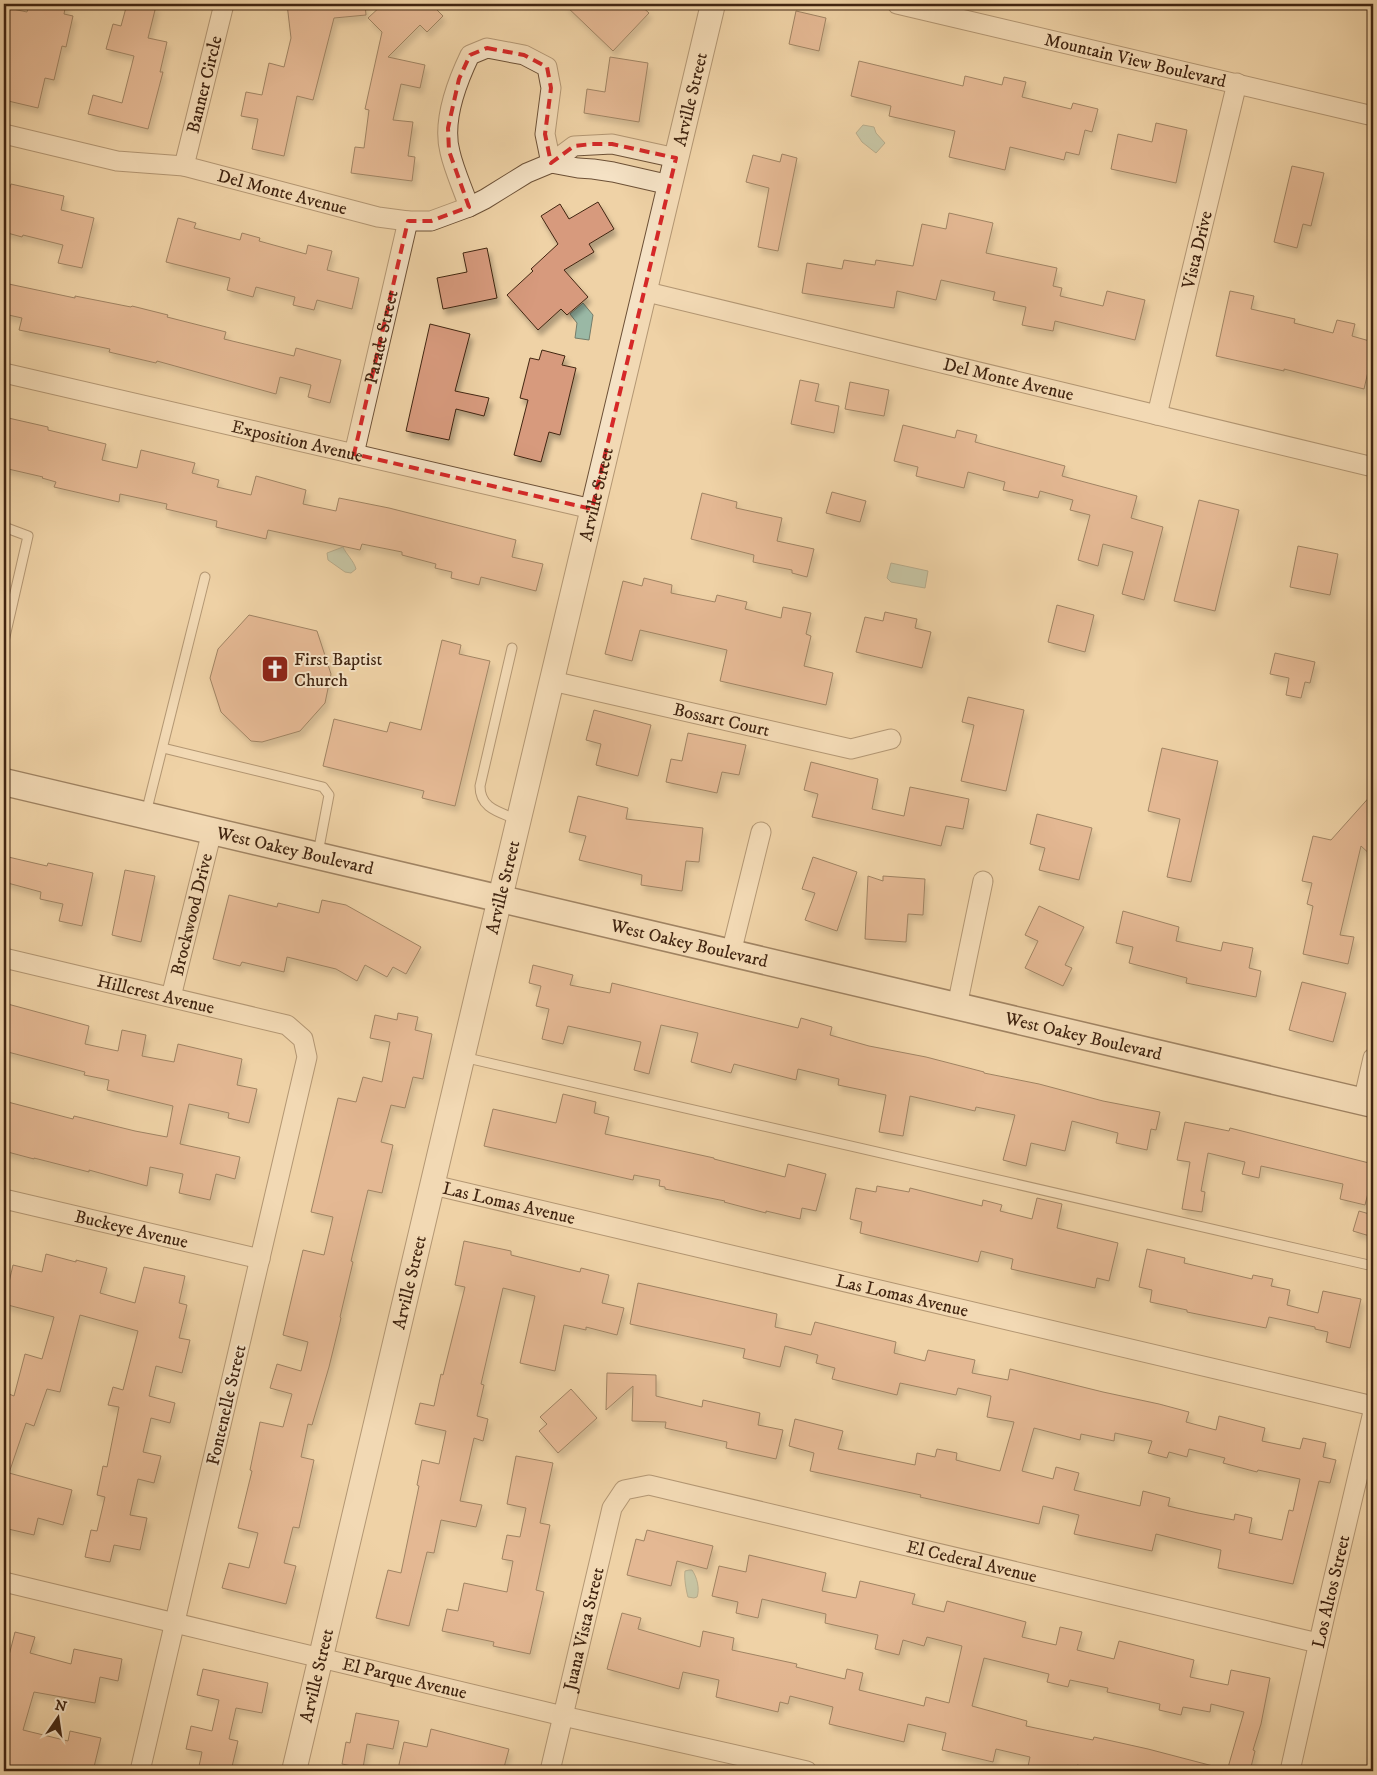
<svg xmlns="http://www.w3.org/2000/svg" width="1377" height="1775" font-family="'IM FELL DW Pica',serif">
<defs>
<filter id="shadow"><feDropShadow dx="3" dy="5.5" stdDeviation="2.5" flood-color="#0004"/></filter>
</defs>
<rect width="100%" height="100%" fill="#efd2a6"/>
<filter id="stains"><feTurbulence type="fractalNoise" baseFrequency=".004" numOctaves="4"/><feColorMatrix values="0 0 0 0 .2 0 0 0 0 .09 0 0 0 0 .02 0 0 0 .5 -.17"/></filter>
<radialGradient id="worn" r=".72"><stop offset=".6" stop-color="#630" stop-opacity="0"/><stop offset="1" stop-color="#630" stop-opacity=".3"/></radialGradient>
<!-- water -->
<g fill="#9ab8a5" stroke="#767d6a">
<polygon points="863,125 874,127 876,133 885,143 876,153 862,142 856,133"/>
<polygon points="583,303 593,315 589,340 575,338 577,323 570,314"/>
<path d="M343,547C346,554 354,561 356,569L351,573L345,572L328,560L327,553Z"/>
<polygon points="891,563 928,571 925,588 891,582 887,578"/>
<path d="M689,1570H692C697,1577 700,1589 697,1597L694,1598L688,1597C686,1590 684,1578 685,1571Z"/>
</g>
<!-- building -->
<g fill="#d79a7d" stroke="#412511" fill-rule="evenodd" filter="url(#shadow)">
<polygon points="29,4 66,4 64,14 73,16 66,47 62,46 54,80 45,78 38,108 4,100 4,28 8,8 27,12"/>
<polygon points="127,4 147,4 156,6 148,38 167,42 160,72 163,72 148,129 88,114 93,95 122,103 134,56 106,49 113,24 121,26"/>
<polygon points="287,4 365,4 366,15 334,18 313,100 297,96 284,156 252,149 258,119 241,116 246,92 262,95 269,63 284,67 291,38"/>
<polygon points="383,4 431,4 443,16 427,32 420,25 388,57 425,65 420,88 401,84 393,120 413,122 408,156 415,157 412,181 351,173 355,147 364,148 369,110 365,109 382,32 368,18"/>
<polygon points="564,4 639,4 649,13 613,51"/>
<polygon points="796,11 826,18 819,51 789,44"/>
<polygon points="610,57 648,63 639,122 584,113 587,89 605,92"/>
<polygon points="859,61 963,86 965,76 1002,85 1004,77 1026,82 1022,97 1071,109 1073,103 1098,109 1092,132 1085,130 1079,155 1066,152 1064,160 1010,147 1005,170 949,157 955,131 889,116 891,106 851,96"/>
<polygon points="1156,123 1187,130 1176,183 1111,169 1118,134 1152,142"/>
<polygon points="782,154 797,158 778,251 758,247 769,188 746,182 753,155 780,162"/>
<polygon points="1292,166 1324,173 1311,226 1303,224 1297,248 1274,242"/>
<polygon points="11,184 64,196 61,210 94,218 82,268 58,263 63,245 23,235 22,237 4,232 4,201 6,201"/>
<polygon points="598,202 614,229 589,244 594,252 564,270 588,297 567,315 561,309 538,330 507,295 533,271 531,269 558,244 541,216 560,204 569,219"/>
<polygon points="949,213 993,223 986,253 1057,268 1053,286 1062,288 1060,296 1103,306 1107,291 1145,300 1135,340 1055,321 1053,331 1022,325 1026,307 993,300 995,292 941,280 936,300 897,291 894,308 802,293 807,263 842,269 844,260 875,265 876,260 913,266 922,224 946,229"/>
<polygon points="178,218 196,223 194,228 240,240 242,233 260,238 259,241 306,254 308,245 332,251 327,270 359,278 352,309 317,300 314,310 293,305 295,297 256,287 253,297 227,290 230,278 166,262"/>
<polygon points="487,248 497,298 443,309 437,278 467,272 463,253"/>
<polygon points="4,283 75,298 75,296 131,307 132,306 168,315 167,317 226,332 224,339 294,356 296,348 341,360 330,403 308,397 311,385 280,377 276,394 157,361 156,363 109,352 110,349 19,330 22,318 4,314"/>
<polygon points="1230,291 1254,296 1251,309 1295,319 1294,323 1333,333 1337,320 1355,324 1352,336 1373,342 1373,350 1364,389 1284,369 1284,371 1216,356"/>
<polygon points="430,324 470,334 455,391 489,398 484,416 456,409 449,440 406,431"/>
<polygon points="542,350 565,356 562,365 576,368 560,435 549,432 541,462 514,455 528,400 520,398 530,358 539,360"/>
<polygon points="800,380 819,384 815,401 839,406 834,433 791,424"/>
<polygon points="850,382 889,390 884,416 845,409"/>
<polygon points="4,417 48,427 48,430 106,444 102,460 137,468 141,450 195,463 192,473 219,480 217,487 251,495 256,476 306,490 303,504 336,511 339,498 389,508 516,540 512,557 543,564 536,591 481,577 479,585 451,578 452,572 435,568 436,564 402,555 402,552 362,544 360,550 268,530 266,539 216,527 217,521 166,509 167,504 120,494 119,502 54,487 56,482 42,478 43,477 4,468"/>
<polygon points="903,425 955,438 957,430 977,435 975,442 1065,466 1062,476 1137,496 1131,518 1163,527 1144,600 1122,594 1133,552 1103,544 1098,566 1078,560 1090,515 1070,510 1073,500 1040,491 1038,498 1003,490 1005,482 968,472 964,488 916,476 918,467 894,461"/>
<polygon points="832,492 866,501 860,522 826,513"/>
<polygon points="702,493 737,502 736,508 782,518 777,541 814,549 807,577 792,573 792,570 753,562 754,555 691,539"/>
<polygon points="1199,500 1239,510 1215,611 1174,601"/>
<polygon points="1298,546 1338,554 1330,595 1290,587"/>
<polygon points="644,578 672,585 671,593 715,602 717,595 747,602 745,609 781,618 783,607 811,613 806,634 811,636 804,666 833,673 826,705 720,681 727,650 640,630 632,661 605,654 623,581 642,586"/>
<polygon points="1057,605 1094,615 1085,652 1048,642"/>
<polygon points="885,612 917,619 915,628 931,632 922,668 856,652 865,617 883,621"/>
<polygon points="249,615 317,631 331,674 325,703 300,731 262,742 251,741 221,712 210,678 218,649"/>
<polygon points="442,640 461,645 459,654 490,661 455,806 422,798 424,791 323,766 334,719 387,732 390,722 421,730"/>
<polygon points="1275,653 1315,662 1310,683 1305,682 1301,698 1286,695 1289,678 1270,674"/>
<polygon points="968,697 1024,710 1006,791 961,781 974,725 962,722"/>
<polygon points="594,710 651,725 638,776 596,765 601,744 586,740"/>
<polygon points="688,733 746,745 739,775 722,772 717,793 666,782 671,759 682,761"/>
<polygon points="1162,748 1218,761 1191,882 1167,877 1180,819 1148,811"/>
<polygon points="811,762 878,779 872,809 904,816 910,787 969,799 963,829 946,826 941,846 812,817 818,794 804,790"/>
<polygon points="1373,793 1373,857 1361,846 1340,935 1354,937 1348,964 1303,954 1313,906 1307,904 1312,883 1302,881 1313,836 1331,840"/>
<polygon points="578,796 628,808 626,819 703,828 699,862 686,861 682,891 641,885 642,875 579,860 586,836 569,832"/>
<polygon points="1037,814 1092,828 1079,880 1039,870 1045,848 1030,844"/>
<polygon points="4,856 47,866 48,863 93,873 82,926 59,921 63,904 40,899 41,892 4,882"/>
<polygon points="813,857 857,872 837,931 805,920 815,893 802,889"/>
<polygon points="125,870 155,876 141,942 112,935"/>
<polygon points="868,876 883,881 883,876 925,879 923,915 908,914 906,942 865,939"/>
<polygon points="229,895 277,907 278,903 319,913 322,900 346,905 421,947 406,974 393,967 387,977 365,965 357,981 336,969 287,957 284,972 242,962 240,966 213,959"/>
<polygon points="1039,906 1084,927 1065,965 1072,968 1063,986 1025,968 1038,941 1025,935"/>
<polygon points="1123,911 1179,927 1176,941 1221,951 1223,942 1253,948 1249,968 1261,971 1256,997 1186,983 1187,978 1129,963 1133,947 1116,943"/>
<polygon points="533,965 573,975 570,985 610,993 612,983 798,1028 801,1018 832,1027 830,1035 869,1046 926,1057 984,1072 984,1073 1039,1084 1103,1101 1160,1112 1156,1130 1151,1129 1147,1150 1116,1143 1118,1133 1072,1121 1065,1151 1031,1143 1026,1166 1003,1160 1015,1115 976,1107 975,1111 910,1096 903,1136 879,1132 886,1095 838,1085 839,1079 798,1069 796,1080 734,1064 731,1073 691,1062 698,1033 661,1025 649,1074 634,1070 641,1042 568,1026 563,1044 542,1039 549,1009 536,1006 541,986 529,983"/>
<polygon points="1302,982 1346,993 1333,1042 1289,1030"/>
<polygon points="4,1003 89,1026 85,1044 118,1051 122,1030 146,1035 142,1056 174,1062 178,1044 242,1059 237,1085 257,1089 249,1123 228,1118 229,1113 189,1104 180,1144 240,1157 235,1179 216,1174 210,1200 179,1193 183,1174 150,1167 147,1186 89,1170 89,1172 34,1158 34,1159 4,1151 4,1101 73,1119 74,1116 135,1131 167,1137 173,1106 107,1090 109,1080 84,1075 85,1072 4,1051"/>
<polygon points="398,1013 418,1017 415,1030 432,1034 423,1079 413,1077 405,1108 391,1105 381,1142 393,1145 382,1193 368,1190 351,1261 353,1262 340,1317 341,1318 329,1367 312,1425 308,1424 301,1457 314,1460 299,1528 293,1527 284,1563 296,1566 286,1604 222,1588 229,1563 249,1568 258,1533 238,1528 252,1471 250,1470 260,1422 283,1427 292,1394 270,1388 277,1364 301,1371 308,1342 283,1335 303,1250 324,1255 333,1217 311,1212 338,1098 356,1102 363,1077 382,1082 390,1042 370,1038 375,1015 397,1020"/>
<polygon points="563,1094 596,1102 594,1113 609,1117 605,1134 714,1158 714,1159 785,1177 788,1164 826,1174 816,1211 802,1208 800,1219 766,1211 766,1213 724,1202 725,1201 665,1189 665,1187 659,1186 660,1180 634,1175 633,1180 484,1146 493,1109 556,1123"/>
<polygon points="1185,1122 1229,1131 1230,1128 1373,1164 1373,1173 1365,1205 1340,1199 1343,1184 1261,1166 1259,1178 1242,1174 1245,1162 1208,1153 1201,1191 1205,1192 1202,1212 1182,1209 1190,1162 1177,1160"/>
<polygon points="877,1186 909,1192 910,1188 982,1206 983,1200 1002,1205 1000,1211 1032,1219 1037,1198 1062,1204 1057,1228 1118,1243 1109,1281 1097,1278 1095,1288 1011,1269 1013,1259 981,1251 978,1262 860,1233 862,1222 850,1219 856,1188 876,1192"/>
<polygon points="1359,1211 1373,1215 1373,1237 1353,1231"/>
<polygon points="464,1241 511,1251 511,1255 580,1272 581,1268 609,1275 602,1303 624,1308 617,1335 586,1327 586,1330 564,1325 555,1371 520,1363 535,1296 503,1288 481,1384 484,1385 477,1416 488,1419 483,1441 474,1438 460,1501 482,1505 476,1527 441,1520 434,1553 427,1552 409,1626 376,1618 388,1570 401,1573 419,1486 417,1485 422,1460 439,1464 446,1431 415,1424 420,1403 434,1406 441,1374 443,1375 465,1287 455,1285"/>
<polygon points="1147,1249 1185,1258 1184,1263 1252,1279 1253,1275 1273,1279 1271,1286 1290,1290 1287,1305 1318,1313 1323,1291 1361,1299 1350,1348 1326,1342 1328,1332 1315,1329 1315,1327 1269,1317 1266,1328 1187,1312 1187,1310 1150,1302 1152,1290 1139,1287"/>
<polygon points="46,1254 76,1262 76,1260 107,1268 100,1293 135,1303 144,1267 185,1276 179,1303 187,1305 179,1338 190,1340 182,1373 156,1366 149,1396 175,1403 170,1423 151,1418 143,1452 161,1456 154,1483 138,1479 130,1515 147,1518 140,1550 114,1545 110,1562 85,1557 91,1530 97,1531 105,1497 97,1495 103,1466 107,1467 119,1407 108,1405 113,1387 123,1390 138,1331 80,1315 60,1392 47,1389 34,1426 26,1423 9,1473 72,1490 63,1525 38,1518 34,1535 4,1528 4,1392 14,1396 25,1354 42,1359 54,1317 4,1304 13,1265 42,1272"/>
<path d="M638,1283L777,1314L775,1327L811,1335L815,1322L896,1342L894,1353L925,1361L928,1350L975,1360L972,1373L1008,1380L1010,1369L1103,1392L1159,1404L1189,1412L1186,1422L1216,1430L1219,1416L1265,1428L1262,1441L1300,1449L1303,1438L1326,1443L1323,1457L1336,1460L1330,1483L1319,1481L1293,1584L1218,1568L1221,1550L1156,1534L1152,1551L1074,1534L1079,1515L1043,1506L1039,1524L920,1497L921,1495L810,1471L814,1453L789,1446L795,1419L843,1431L838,1449L915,1465L917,1453L935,1457L937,1449L957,1453L956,1460L1000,1471L1014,1422L987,1417L991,1396L958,1388L956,1395L900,1383L897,1395L832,1379L835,1368L816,1363L818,1355L785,1346L780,1367L743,1358L745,1349L630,1324ZM1034,1428L1080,1440L1081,1434L1114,1441L1115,1433L1152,1441L1148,1453L1167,1458L1169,1452L1187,1457L1189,1449L1225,1458L1223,1463L1257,1472L1258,1470L1300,1479L1293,1511L1289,1510L1282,1540L1249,1533L1252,1518L1235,1514L1234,1520L1198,1513L1168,1506L1170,1498L1143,1491L1140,1506L1074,1490L1079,1473L1056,1467L1053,1479L1022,1471Z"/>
<polygon points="607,1373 656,1375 656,1396 702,1407 703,1400 760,1413 758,1425 783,1430 776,1459 726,1448 727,1442 665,1428 666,1422 632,1421 633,1386 606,1410"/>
<polygon points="571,1389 597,1418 558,1453 539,1431 547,1424 540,1417"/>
<polygon points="516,1456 553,1463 540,1523 550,1525 536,1590 544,1592 530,1654 493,1646 494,1642 442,1631 447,1609 458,1611 464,1583 507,1592 513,1561 502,1559 507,1535 520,1537 526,1508 507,1504"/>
<polygon points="647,1530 713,1546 707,1569 677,1561 671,1586 627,1575 636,1539 644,1541"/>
<polygon points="749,1555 826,1573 822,1591 856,1598 860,1581 915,1594 912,1604 944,1612 947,1601 1026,1622 1022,1637 1056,1645 1060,1627 1082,1632 1077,1650 1114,1659 1119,1641 1194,1660 1190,1677 1228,1685 1231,1670 1270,1678 1261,1724 1253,1750 1255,1751 1250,1771 1227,1771 1244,1712 1211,1704 1210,1712 1183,1707 1181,1715 1159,1710 1160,1704 1107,1692 1108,1688 1070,1680 1068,1687 1047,1682 1049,1674 984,1658 972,1706 1027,1721 1026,1726 1093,1740 1094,1737 1148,1749 1213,1766 1212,1771 1108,1771 1077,1765 1076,1771 1027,1771 1030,1757 996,1749 993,1762 942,1750 946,1733 908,1724 904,1742 829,1724 833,1707 790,1696 788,1704 780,1702 778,1712 716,1697 719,1680 683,1672 679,1689 607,1669 622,1613 641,1618 638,1629 700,1647 703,1631 734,1638 732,1650 797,1664 796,1667 845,1679 847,1669 863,1673 859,1690 924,1706 926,1697 949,1703 962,1646 927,1637 924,1646 903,1640 899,1655 875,1649 878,1635 825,1623 826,1614 762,1599 758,1618 736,1613 738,1602 712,1596 719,1566 746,1572"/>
<polygon points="15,1632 35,1637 30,1653 71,1664 74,1649 122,1659 118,1681 100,1677 95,1703 34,1692 23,1730 68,1741 70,1731 101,1738 93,1771 6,1771 9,1760 4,1758 4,1675"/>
<polygon points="203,1669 268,1683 262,1713 236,1708 229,1739 238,1741 231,1771 198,1771 202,1752 186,1749 191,1726 212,1731 219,1700 197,1695"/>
<polygon points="356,1713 399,1721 393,1749 367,1744 363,1768 342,1764 346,1742 350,1743"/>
<polygon points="431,1729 509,1749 503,1771 408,1771 398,1769 404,1742 427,1747"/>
</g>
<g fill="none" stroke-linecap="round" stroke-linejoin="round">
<!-- service casing -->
<g stroke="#6c5036" stroke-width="11">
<g id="service">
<polyline points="4,527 28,536 4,641"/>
<path d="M512,648L480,786C480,809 500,812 518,820"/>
<polyline points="163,748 323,787 329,795 318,853"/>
<polyline points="146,813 205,577"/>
<polyline points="463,1057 1373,1266"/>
</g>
</g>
<!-- minor casing -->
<g stroke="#6c5036" stroke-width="21">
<g id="minor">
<path id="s1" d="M897,4L1373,116"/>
<path id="s2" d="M4,134L117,161L184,166L378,217L408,221H431L469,207L485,199L527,173L551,163L574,146L612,144L676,158"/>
<polyline points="551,163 578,168 593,169 613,172 670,185"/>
<path id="s3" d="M184,166L224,4"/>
<path d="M469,207C463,189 454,170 450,152C442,122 457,82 470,55L487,48L524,55L547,67L551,88L545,134L551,163"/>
<path id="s4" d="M643,291L1373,467"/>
<path id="s5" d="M4,373L592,509"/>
<path id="s6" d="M1157,415L1237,83"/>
<path id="s7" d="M354,454L408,221"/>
<path id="s8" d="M552,681L851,749L891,739"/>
<polyline points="731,953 761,832"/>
<path id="s9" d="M4,958L287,1025L303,1039L307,1057L140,1771"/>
<path id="s10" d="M171,997L212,831"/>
<polyline points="957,1006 983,881"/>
<polyline points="1363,1102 1373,1058"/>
<path id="s11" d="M433,1185L1373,1406"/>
<path id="s12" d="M4,1199L260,1259"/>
<path id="s13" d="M4,1582L563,1716L807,1771"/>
<path id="s14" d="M550,1771L612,1508L624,1490L649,1485L1318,1643"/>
<path id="s15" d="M1290,1771L1325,1615L1373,1412"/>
</g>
</g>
<!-- tertiary casing -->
<g stroke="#6c5036" stroke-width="26">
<g id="tertiary">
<path id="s16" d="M294,1771L491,936L713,4"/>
</g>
</g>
<!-- secondary casing -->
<g stroke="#412511" stroke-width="29">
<g id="secondary">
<path id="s17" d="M4,782L1373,1104"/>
</g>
</g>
<!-- service -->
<use href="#service" stroke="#f5e2c5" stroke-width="9"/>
<!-- minor -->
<use href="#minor" stroke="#f5e2c5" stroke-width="19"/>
<!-- tertiary -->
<use href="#tertiary" stroke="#f5e2c5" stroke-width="24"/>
<!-- secondary -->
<use href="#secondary" stroke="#f5e2c5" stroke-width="26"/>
</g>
<!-- marked area -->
<path d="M0 0H1377V1775H0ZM487,48L524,55L547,67L551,88L545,134L551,163L574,146L592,144H612L676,158L592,509L354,454L408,221H431L469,207L449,151L448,128L459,79L470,55Z" fill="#efd2a6" fill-opacity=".55" fill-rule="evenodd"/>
<path fill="none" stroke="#d62828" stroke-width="4" stroke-dasharray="10 6" stroke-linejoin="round" d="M487,48L524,55L547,67L551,88L545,134L551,163L574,146L592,144H612L676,158L592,509L354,454L408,221H431L469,207L449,151L448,128L459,79L470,55Z"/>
<!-- icons -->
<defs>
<g id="church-square" transform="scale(1.4375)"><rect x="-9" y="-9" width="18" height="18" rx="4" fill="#8f2418" stroke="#f5e2c5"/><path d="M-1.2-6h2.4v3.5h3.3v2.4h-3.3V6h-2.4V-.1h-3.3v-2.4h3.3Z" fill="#fff"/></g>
</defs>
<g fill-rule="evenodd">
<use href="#church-square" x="275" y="669"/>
</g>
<g text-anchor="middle" stroke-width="4" stroke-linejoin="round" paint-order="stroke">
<!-- street labels -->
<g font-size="18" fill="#412511" stroke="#f5e2c5">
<text dy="6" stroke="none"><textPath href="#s1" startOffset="245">Mountain View Boulevard</textPath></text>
<text dy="6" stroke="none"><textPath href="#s3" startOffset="84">Banner Circle</textPath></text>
<text dy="6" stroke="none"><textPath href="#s16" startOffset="1718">Arville Street</textPath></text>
<text dy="6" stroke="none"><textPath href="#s2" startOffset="285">Del Monte Avenue</textPath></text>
<text dy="6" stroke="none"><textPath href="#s6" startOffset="170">Vista Drive</textPath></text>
<text dy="6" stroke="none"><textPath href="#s7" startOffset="120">Parade Street</textPath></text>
<text dy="6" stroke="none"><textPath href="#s4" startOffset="376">Del Monte Avenue</textPath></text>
<text dy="6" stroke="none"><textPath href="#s5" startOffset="301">Exposition Avenue</textPath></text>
<text dy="6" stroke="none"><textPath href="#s16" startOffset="1312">Arville Street</textPath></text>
<text dy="6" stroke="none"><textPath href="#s8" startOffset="174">Bossart Court</textPath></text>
<text dy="6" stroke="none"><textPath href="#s17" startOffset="299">West Oakey Boulevard</textPath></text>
<text dy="6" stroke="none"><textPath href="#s16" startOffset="908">Arville Street</textPath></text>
<text dy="6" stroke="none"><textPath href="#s10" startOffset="85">Brockwood Drive</textPath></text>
<text dy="6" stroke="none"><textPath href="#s17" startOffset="704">West Oakey Boulevard</textPath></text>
<text dy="6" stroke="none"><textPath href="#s9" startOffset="156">Hillcrest Avenue</textPath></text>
<text dy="6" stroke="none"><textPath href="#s17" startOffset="1109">West Oakey Boulevard</textPath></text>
<text dy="6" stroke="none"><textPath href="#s11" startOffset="78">Las Lomas Avenue</textPath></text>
<text dy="6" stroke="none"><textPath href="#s12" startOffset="131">Buckeye Avenue</textPath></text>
<text dy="6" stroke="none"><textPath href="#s16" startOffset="502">Arville Street</textPath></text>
<text dy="6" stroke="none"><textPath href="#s11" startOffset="482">Las Lomas Avenue</textPath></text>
<text transform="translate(226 1405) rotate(-77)" y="6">Fontenelle Street</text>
<text dy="6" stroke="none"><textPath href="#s14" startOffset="649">El Cederal Avenue</textPath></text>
<text dy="6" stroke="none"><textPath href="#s15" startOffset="184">Los Altos Street</textPath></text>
<text dy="6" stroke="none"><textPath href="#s14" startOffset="146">Juana Vista Street</textPath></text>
<text dy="6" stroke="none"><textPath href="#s16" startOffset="98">Arville Street</textPath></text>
<text dy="6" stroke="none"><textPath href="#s13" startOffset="412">El Parque Avenue</textPath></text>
</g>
<!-- poi labels -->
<g font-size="18" fill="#412511" stroke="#f5e2c5" text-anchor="start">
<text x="294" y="665">First Baptist<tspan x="294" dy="21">Church</tspan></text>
</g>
</g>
<!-- margin -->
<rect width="1377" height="1775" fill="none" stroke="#efd2a6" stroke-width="20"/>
<rect x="5" y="5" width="1367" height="1765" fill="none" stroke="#412511" stroke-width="2.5"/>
<rect x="10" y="10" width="1357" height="1755" fill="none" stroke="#412511"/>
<!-- north arrow -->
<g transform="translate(58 1718) rotate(13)" stroke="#f5e2c5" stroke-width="4" paint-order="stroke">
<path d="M0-4L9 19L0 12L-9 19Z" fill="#412511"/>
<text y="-8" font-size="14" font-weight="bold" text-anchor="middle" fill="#412511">N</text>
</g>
<rect width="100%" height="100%" filter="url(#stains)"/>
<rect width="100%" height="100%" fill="url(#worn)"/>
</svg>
